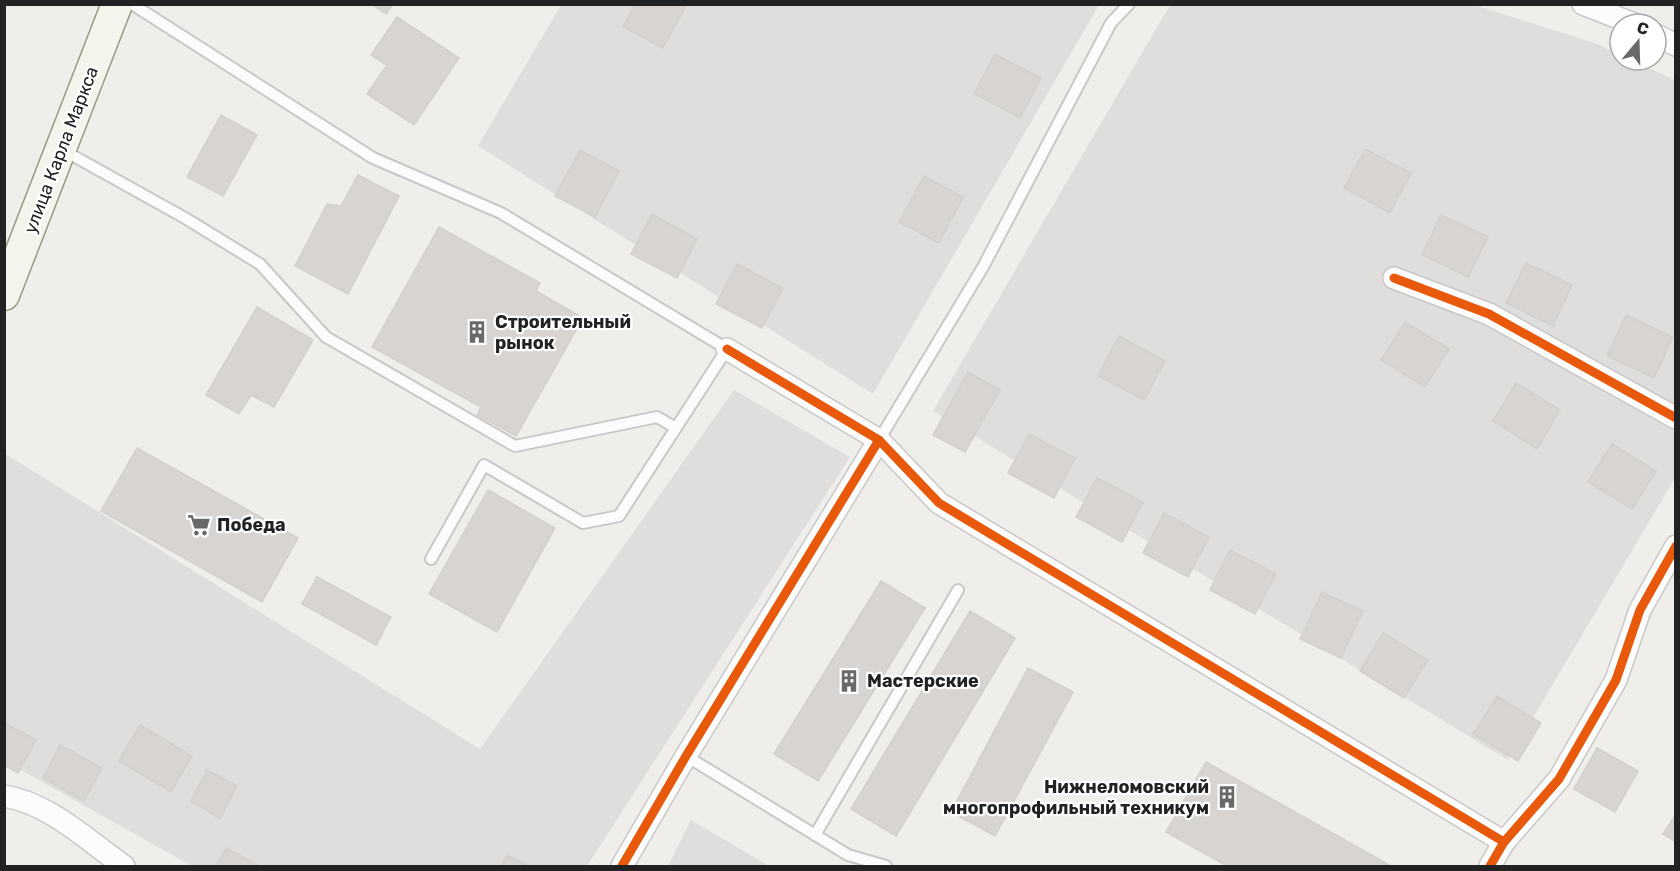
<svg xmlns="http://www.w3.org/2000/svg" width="1680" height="871" font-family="Rubik,sans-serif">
<rect width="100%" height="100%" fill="#f0eeeb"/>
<!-- residential -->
<g fill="#dfdedc">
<polygon points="561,5 1099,5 873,394 478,146"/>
<polygon points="1170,5 1474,5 1595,43 1620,55 1620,60 1631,60 1675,80 1675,478 1508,760 933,411"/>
<polygon points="734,390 850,457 587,866 192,866 5,761 4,453 480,749"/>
<polygon points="691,820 769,866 668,866"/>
</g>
<!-- building -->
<g fill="#d7d4d2" stroke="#d3d0cc" stroke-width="1.5">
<polygon points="371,4 393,4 386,14"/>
<polygon points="635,4 687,4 663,48 623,27"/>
<polygon points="397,17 459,58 414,125 367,94 387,65 371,55"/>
<polygon points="995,54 1041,78 1020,118 974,94"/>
<polygon points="221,115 257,135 223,196 187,177"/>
<polygon points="1365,149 1411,173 1390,213 1344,188"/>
<polygon points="580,150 619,171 595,217 555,196"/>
<polygon points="358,175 399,196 348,294 295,266 327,204 341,206"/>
<polygon points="924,176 963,197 939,243 899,222"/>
<polygon points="652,214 697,239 677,278 631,254"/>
<polygon points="1441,215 1488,237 1468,277 1422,255"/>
<polygon points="439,227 540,283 536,291 583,318 516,436 477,415 481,407 372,347"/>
<polygon points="1526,263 1572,285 1553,326 1506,303"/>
<polygon points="737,264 783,288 762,328 716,304"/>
<polygon points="257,307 313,340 274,407 251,395 239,414 206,395"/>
<polygon points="1626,315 1673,337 1654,378 1607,356"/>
<polygon points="1405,322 1449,349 1425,387 1381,360"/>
<polygon points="1119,336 1165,361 1144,400 1098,376"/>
<polygon points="968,372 1000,390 965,452 933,435"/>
<polygon points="1516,383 1560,410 1537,449 1493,421"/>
<polygon points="1029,434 1075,458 1054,498 1008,473"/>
<polygon points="1612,444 1656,471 1632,509 1588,482"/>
<polygon points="137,448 298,538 262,602 101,511"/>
<polygon points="1097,478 1143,502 1122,542 1076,517"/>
<polygon points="488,490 555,528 497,632 429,594"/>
<polygon points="1164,513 1209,537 1188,577 1143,553"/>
<polygon points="1230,550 1276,574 1255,614 1210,590"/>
<polygon points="317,577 391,617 376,645 302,604"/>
<polygon points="881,581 925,608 818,781 774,754"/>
<polygon points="1322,592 1363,611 1341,658 1300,639"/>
<polygon points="970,611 1015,638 896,836 851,809"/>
<polygon points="1383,633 1428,660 1404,698 1360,671"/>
<polygon points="1028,668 1073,692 995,836 951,812"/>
<polygon points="1497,696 1541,723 1518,761 1473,734"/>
<polygon points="5,723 36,740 18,773 4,765"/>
<polygon points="140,725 192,756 171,792 119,761"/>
<polygon points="60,745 102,768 84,801 43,778"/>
<polygon points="1597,748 1638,771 1615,812 1574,789"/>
<polygon points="1206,762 1391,866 1227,866 1166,832"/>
<polygon points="207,770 237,786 220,819 191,801"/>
<polygon points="1676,814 1676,842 1663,834"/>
<polygon points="226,848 257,865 256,866 216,866"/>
<polygon points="507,855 528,866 501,866"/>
</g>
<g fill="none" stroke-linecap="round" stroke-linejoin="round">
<!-- lane casing -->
<g stroke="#c9c8c7" stroke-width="14">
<g id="lane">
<polyline points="132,4 373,158 501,213 727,349 619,516 583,523 484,465 431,559"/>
<polyline points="61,149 185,218 260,264 326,337 515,446 657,417 676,428"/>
<polyline points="879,440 983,267 1111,23 1129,4"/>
<polyline points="686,756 848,855 886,866"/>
<polyline points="815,835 958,590"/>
</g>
</g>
<!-- street casing -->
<g stroke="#c9c8c7" stroke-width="24">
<g id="street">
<polyline points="1583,4 1634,24"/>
<polyline points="1656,35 1676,45"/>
<polyline points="1394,278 1489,314 1676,418"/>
<polyline points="727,349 879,440 939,503 1504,842"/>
<path d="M4,796C49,803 88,841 124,866"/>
<polyline points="622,866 686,756 879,440"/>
<polyline points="1490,866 1504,842 1559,779 1616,680 1640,610 1676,546"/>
</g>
</g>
<!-- secondary casing -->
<g stroke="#999a82" stroke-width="33">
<polyline id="secondary" points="4,295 117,4"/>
</g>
<!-- lane -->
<use href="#lane" stroke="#fdfcfc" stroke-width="10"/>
<!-- street -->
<use href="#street" stroke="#fdfcfc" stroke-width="21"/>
<!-- secondary -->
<use href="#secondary" stroke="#f4f4ed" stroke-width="30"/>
<!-- cycleway casing -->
<g stroke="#fff" stroke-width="13">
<g id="cycleway">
<polyline points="1394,278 1489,314 1676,418"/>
<polyline points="727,349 879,440 939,503 1504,842"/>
<polyline points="622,866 686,756 879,440"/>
<polyline points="1490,866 1504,842 1559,779 1616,680 1640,610 1676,546"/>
</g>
</g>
<!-- cycleway -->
<use href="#cycleway" stroke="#e8590c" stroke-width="9"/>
</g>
<!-- icons -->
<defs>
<g id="building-bare" transform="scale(1.8)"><path d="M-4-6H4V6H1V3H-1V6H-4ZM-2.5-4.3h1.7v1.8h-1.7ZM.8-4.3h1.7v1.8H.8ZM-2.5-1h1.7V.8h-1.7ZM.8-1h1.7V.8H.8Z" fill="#6a6968" stroke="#fff" stroke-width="2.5" paint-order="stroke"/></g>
<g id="supermarket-bare" transform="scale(1.8)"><path d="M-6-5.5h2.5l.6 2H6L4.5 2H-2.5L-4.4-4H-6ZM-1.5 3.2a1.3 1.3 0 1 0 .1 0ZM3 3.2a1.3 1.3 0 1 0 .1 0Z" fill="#6a6968" stroke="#fff" stroke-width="2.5" paint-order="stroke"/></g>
</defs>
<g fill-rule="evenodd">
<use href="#building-bare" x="477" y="332"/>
<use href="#supermarket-bare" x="199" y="525"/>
<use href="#building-bare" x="849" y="681"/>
<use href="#building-bare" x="1227" y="797"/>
</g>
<g text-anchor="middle" stroke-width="4.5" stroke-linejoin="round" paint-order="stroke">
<!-- street labels -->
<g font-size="18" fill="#222" stroke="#fff">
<text transform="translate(61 150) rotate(-69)" y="6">улица Карла Маркса</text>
</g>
<!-- poi labels -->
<g font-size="18" font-weight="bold" fill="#222" stroke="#fff" text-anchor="start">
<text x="495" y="328">Строительный<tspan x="495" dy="21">рынок</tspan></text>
<text x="217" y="531">Победа</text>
<text x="867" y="687">Мастерские</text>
<text x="1209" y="793" text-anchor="end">Нижнеломовский<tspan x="1209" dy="21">многопрофильный техникум</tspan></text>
</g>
</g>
<!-- border -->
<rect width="1680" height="871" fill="none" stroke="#222222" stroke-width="12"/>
<!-- north arrow -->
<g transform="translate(1638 42) rotate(19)"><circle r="28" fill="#ffffff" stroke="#a7a7a7" stroke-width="1.5"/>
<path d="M0-4.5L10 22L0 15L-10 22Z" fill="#6a6968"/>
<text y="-9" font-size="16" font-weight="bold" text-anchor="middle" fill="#222222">С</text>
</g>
</svg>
